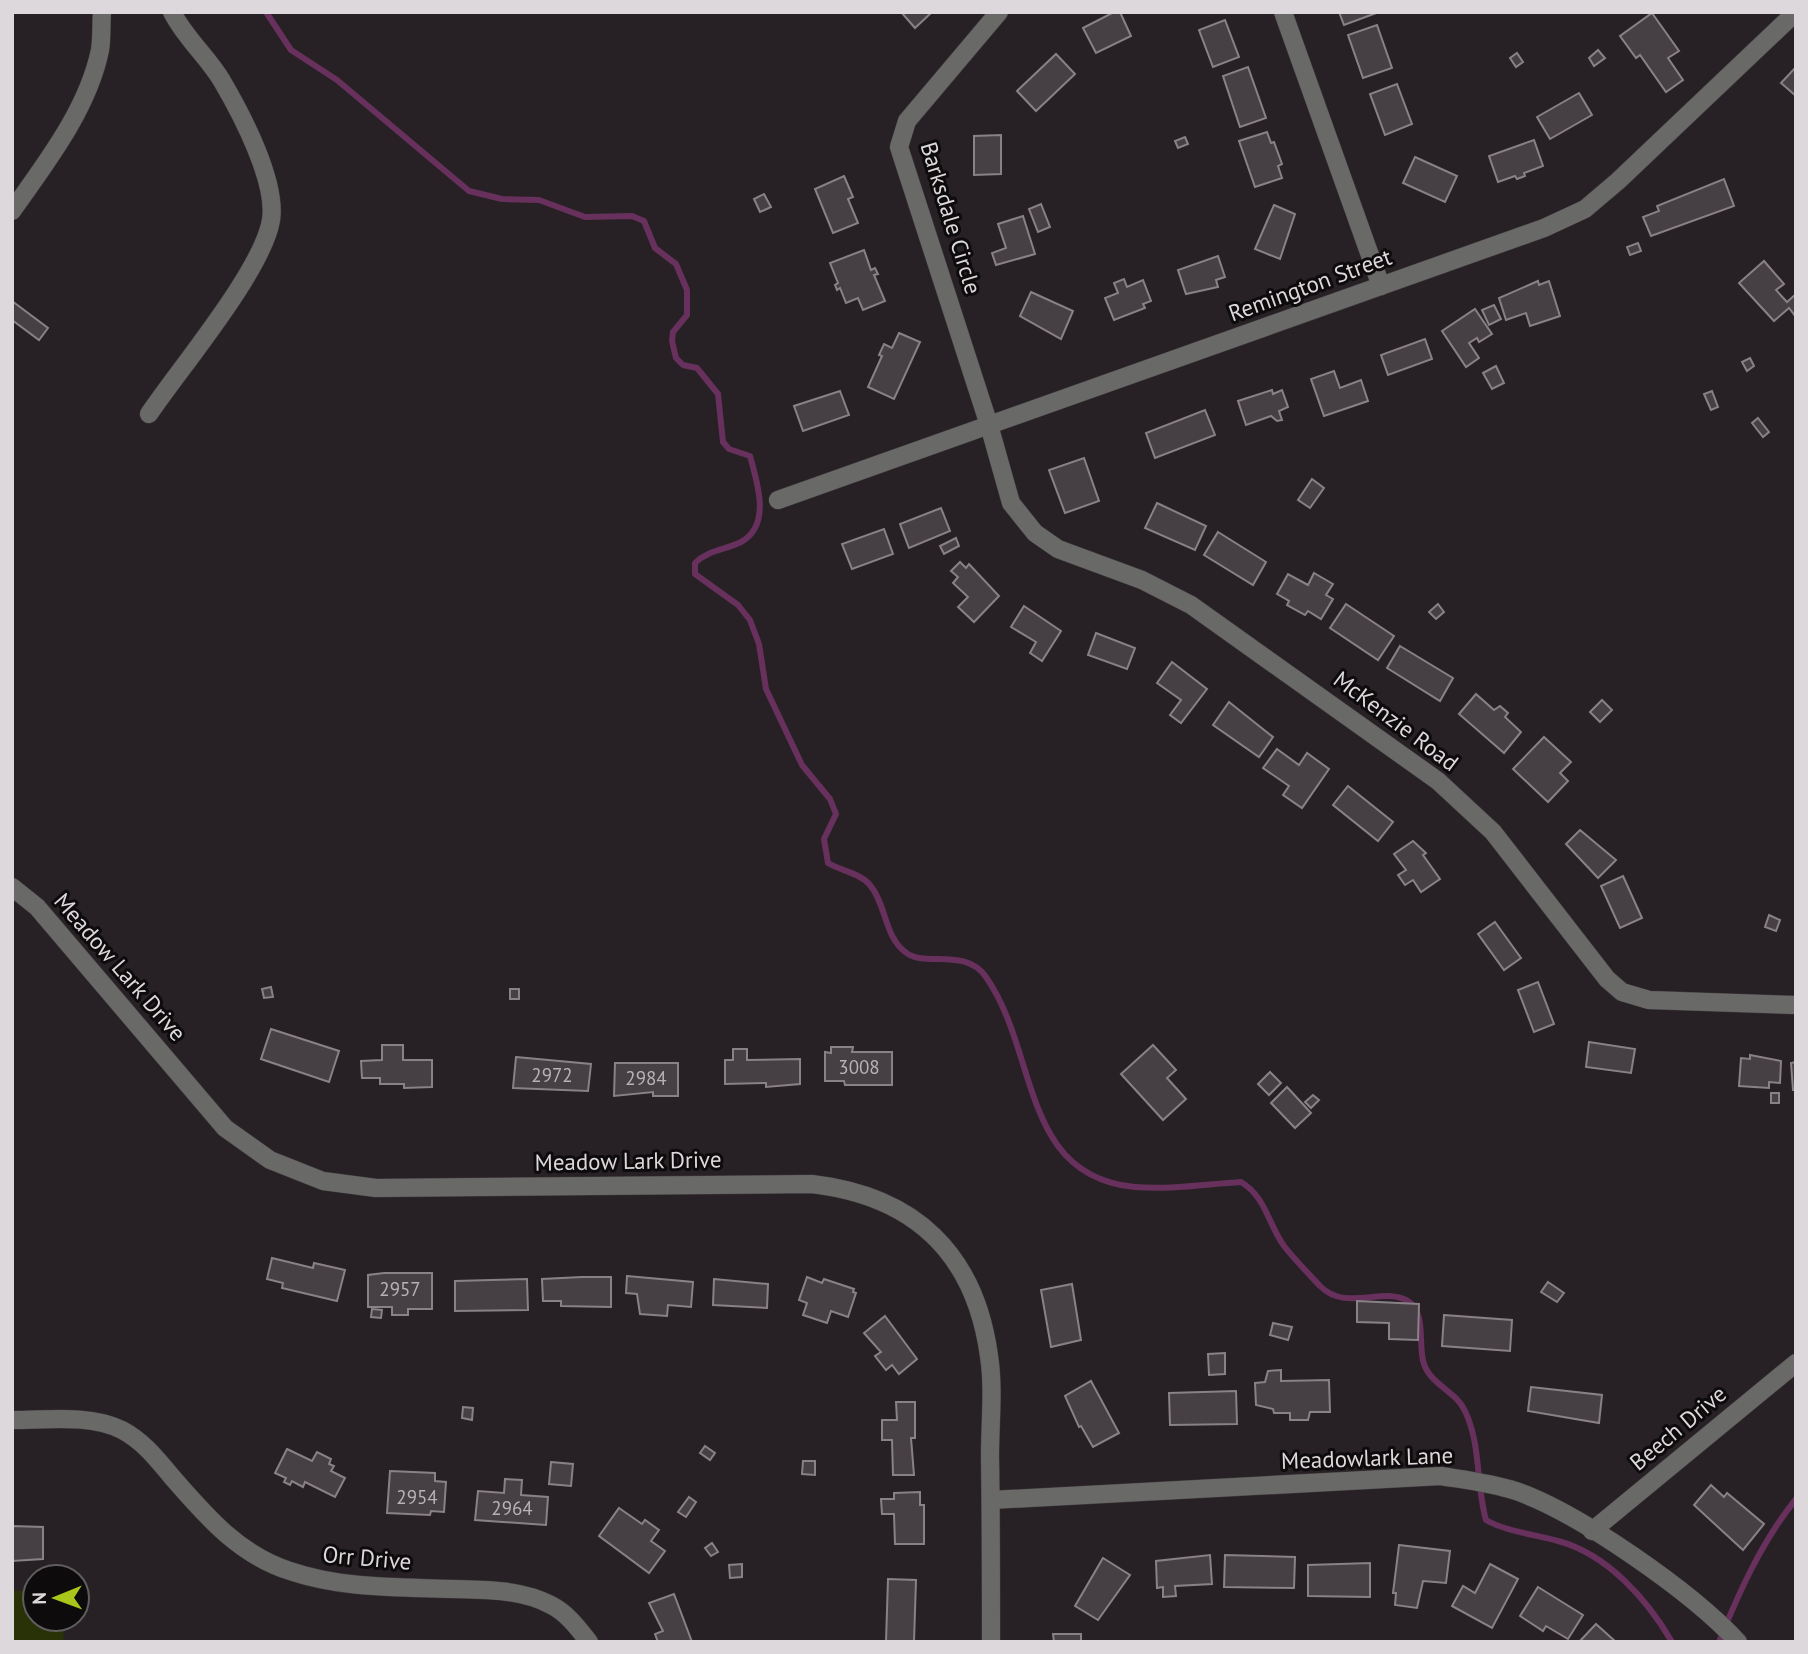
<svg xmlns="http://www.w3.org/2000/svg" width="1808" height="1654" font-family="'PT Sans',sans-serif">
<rect width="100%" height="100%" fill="#272125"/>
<!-- green -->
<polygon fill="#293107" points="35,1589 35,1619 62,1619 64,1642 12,1642 12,1591"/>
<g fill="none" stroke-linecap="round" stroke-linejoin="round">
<!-- stream -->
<g stroke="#68305c" stroke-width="6">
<path d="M266,12L291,50L337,80L469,191L502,199L539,200L585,217L632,216L644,221L655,248L676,264L687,290V315L673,332L672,341L676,358L683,365L697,368L718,394L723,442L729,449L750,456C757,482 772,525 741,542C725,550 708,550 695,563V574L738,605L750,620L759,644L766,689L802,765L830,799L836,814L824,839L828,863C841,871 860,873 870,885C887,905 884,939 908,954C927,966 966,948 986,977C1039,1053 1020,1176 1135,1187C1169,1190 1207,1184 1241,1182C1266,1197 1268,1224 1284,1246C1295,1260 1308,1273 1320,1286C1346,1312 1380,1287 1406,1300C1428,1312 1417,1345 1424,1364C1431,1385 1456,1391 1465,1411C1481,1444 1476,1485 1486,1520C1507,1532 1534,1534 1558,1541C1607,1554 1647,1599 1672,1642"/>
<path d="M1719,1642C1739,1592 1762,1541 1796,1499"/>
</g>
</g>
<!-- building -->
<g fill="#463f44" stroke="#888186" stroke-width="2">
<polygon points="901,12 930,12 931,13 915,28"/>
<polygon points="1114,12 1120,12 1131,36 1096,53 1083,28"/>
<polygon points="1335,12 1379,12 1344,25 1339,12"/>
<polygon points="1652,13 1679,51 1668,58 1683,80 1666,92 1640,55 1636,58 1620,36"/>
<polygon points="1225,20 1239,57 1213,67 1199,30"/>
<polygon points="1377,25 1392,68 1363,78 1348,35"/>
<polygon points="1598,50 1605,58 1594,66 1589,58"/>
<polygon points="1517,53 1523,62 1516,67 1510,58"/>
<polygon points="1056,54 1075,74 1036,111 1017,91"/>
<polygon points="1248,67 1266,118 1240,127 1223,76"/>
<polygon points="1796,67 1796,96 1781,83"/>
<polygon points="1397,84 1412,124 1385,135 1370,94"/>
<polygon points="1579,93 1592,115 1550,139 1537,117"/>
<polygon points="1267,132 1271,143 1274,142 1282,164 1278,166 1282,178 1255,187 1239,141"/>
<polygon points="1001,135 1001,174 974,175 974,136"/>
<polygon points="1185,137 1188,144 1178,148 1175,141"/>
<polygon points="1534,140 1543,166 1524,173 1525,176 1517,179 1515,176 1498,182 1489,156"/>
<polygon points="1415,157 1457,176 1445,202 1403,183"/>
<polygon points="844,176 853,197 848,199 858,223 833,233 815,189"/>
<polygon points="1724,179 1734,206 1651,236 1643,217 1659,211 1657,206"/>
<polygon points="764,194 771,207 760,212 754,199"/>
<polygon points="1041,204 1050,227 1038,232 1029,209"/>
<polygon points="1274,205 1295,214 1280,259 1255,249"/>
<polygon points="1023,216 1035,254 996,265 992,253 1006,248 998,224"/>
<polygon points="1638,243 1641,251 1630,255 1627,247"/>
<polygon points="864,250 871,270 875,268 878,274 874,275 885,301 863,310 858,298 846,303 840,288 837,290 835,285 838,283 830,263"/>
<polygon points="1218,256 1225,277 1216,280 1218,287 1186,294 1178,270"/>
<polygon points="1764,261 1784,284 1776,290 1787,302 1796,294 1796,317 1789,308 1774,321 1739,283"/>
<polygon points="1124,279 1127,287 1143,280 1151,301 1143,304 1145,308 1114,320 1105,298 1118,293 1114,283"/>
<polygon points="1538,281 1539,285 1549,281 1560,316 1530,326 1526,313 1506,320 1499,298"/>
<polygon points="1031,292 1073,311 1061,339 1020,316"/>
<polygon points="12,301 48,328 39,340 12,320"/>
<polygon points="1494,305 1501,319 1489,325 1482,310"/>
<polygon points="1475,309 1492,334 1479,342 1477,338 1469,343 1479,358 1466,367 1442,331"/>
<polygon points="899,333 920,342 894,399 868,387 882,356 879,355 884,344 892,348"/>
<polygon points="1425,339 1432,359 1388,375 1381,355"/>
<polygon points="1750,358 1754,366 1747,371 1742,362"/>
<polygon points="1496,366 1504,383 1492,389 1483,373"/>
<polygon points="1334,371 1340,388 1361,380 1368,401 1324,416 1311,379"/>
<polygon points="1272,390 1273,394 1282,390 1288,407 1279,411 1282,420 1277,421 1271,416 1246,425 1238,401"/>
<polygon points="840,391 849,415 803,431 794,406"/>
<polygon points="1712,391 1718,407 1711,410 1704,394"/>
<polygon points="1205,410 1215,435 1155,458 1146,433"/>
<polygon points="1758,418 1769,432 1763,437 1752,423"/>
<polygon points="1084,458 1099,501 1065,513 1049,470"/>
<polygon points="1312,479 1324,488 1310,508 1298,500"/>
<polygon points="1157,503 1206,526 1195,550 1145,528"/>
<polygon points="941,508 950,531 909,548 900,524"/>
<polygon points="884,529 893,554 852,569 842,544"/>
<polygon points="1218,532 1266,562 1253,585 1204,555"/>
<polygon points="956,538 959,546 944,554 940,546"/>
<polygon points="960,562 966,568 969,564 999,596 974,622 958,607 968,597 953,583 958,577 951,571"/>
<polygon points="1314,573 1333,584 1326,595 1333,599 1321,619 1308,611 1305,615 1287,605 1289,601 1277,594 1288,574 1308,585"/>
<polygon points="1346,604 1394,636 1378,660 1330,628"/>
<polygon points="1438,604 1444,612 1436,619 1429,612"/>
<polygon points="1024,606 1061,631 1042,661 1030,653 1036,642 1011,627"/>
<polygon points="1096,633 1135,648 1127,669 1088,655"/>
<polygon points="1400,646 1453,678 1440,701 1387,668"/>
<polygon points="1172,662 1207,689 1181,723 1170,715 1181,700 1157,683"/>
<polygon points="1476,694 1494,710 1500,706 1508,713 1505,717 1521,732 1504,753 1459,714"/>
<polygon points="1602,700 1612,710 1600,722 1590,712"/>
<polygon points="1229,702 1273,737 1259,757 1213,725"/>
<polygon points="1544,737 1571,762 1560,773 1568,781 1548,802 1513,769"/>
<polygon points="1277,749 1299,765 1307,753 1329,769 1302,808 1283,795 1289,786 1263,768"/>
<polygon points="1348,786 1393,822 1378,841 1333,805"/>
<polygon points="1580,830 1616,860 1598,878 1566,844"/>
<polygon points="1413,841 1426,853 1423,855 1440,879 1421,892 1413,880 1405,885 1398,875 1406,870 1394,854"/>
<polygon points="1623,876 1642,918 1620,928 1601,886"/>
<polygon points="1769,915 1780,920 1776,931 1765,927"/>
<polygon points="1495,922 1521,958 1504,970 1478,934"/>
<polygon points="1538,982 1554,1024 1534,1032 1518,990"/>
<polygon points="271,987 273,997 264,998 262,989"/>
<rect x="510" y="989" width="9" height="10"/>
<polygon points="271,1029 339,1051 329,1082 261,1059"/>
<polygon points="1589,1042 1635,1049 1631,1073 1586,1067"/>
<polygon points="382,1045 403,1045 403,1060 432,1060 432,1087 404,1088 404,1084 380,1084 380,1078 362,1078 361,1061 382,1060"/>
<polygon points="1153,1045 1176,1070 1167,1078 1186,1099 1163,1120 1121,1074"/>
<polygon points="831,1047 853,1047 852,1052 892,1052 892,1085 845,1085 844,1081 825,1081 825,1052 831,1053"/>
<polygon points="733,1049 747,1049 747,1060 800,1059 800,1084 766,1087 766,1083 725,1084 725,1060 733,1060"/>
<polygon points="1750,1055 1781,1061 1780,1083 1769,1082 1769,1088 1739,1086 1741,1058 1750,1059"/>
<polygon points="516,1057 591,1064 588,1091 513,1088"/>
<polygon points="1796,1062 1796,1090 1793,1090 1791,1063"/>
<polygon points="615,1063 678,1063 678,1096 653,1096 653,1092 614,1096"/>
<polygon points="1270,1072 1281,1083 1269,1095 1258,1084"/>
<polygon points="1287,1087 1311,1113 1295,1128 1271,1103"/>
<rect x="1771" y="1093" width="8" height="10"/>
<polygon points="1313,1095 1319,1100 1311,1108 1305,1102"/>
<polygon points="272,1258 313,1268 314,1263 345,1270 337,1301 282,1288 283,1283 267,1279"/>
<polygon points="384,1273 432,1273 432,1309 408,1309 408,1315 392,1315 392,1307 368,1307 368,1275"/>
<polygon points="627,1276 693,1282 691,1307 668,1305 667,1316 640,1314 637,1294 626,1293"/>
<polygon points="582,1277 611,1277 611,1307 561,1306 561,1301 543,1301 542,1279"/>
<polygon points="807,1277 822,1283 824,1279 854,1289 853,1292 856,1293 848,1317 831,1311 827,1323 803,1315 807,1303 799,1300"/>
<polygon points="527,1279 528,1310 455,1311 455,1281"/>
<polygon points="714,1279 768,1284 767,1308 713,1305"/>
<polygon points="1548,1282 1564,1293 1557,1302 1541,1292"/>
<polygon points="1072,1284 1081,1340 1051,1347 1041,1290"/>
<polygon points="1357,1301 1419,1304 1418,1340 1389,1339 1389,1323 1357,1322"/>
<polygon points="372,1309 382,1310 381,1318 371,1317"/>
<polygon points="1444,1315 1512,1320 1510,1351 1442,1346"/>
<polygon points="885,1316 917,1359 899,1374 892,1365 886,1370 875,1356 881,1352 864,1333"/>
<polygon points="1273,1323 1292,1327 1288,1340 1270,1335"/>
<polygon points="1225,1353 1225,1374 1209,1375 1208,1354"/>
<polygon points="1281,1370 1281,1381 1329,1380 1330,1412 1310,1412 1308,1420 1290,1420 1290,1413 1274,1413 1273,1409 1256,1405 1255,1383 1265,1382 1268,1371"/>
<polygon points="1091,1381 1119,1433 1093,1447 1081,1426 1079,1427 1065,1396"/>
<polygon points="1531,1387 1602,1395 1599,1423 1528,1411"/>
<polygon points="1236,1391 1237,1424 1170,1425 1169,1393"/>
<polygon points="896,1402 915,1402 915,1438 911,1438 914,1475 893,1475 892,1440 882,1440 882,1420 897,1420"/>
<polygon points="463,1407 473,1408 472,1420 462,1418"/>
<polygon points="705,1446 715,1453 710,1460 700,1453"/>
<polygon points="287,1449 312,1461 317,1452 331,1459 329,1464 334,1466 331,1471 345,1478 335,1497 305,1482 303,1487 292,1481 290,1485 284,1482 286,1478 275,1473"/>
<polygon points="803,1461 815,1461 815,1475 802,1474"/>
<polygon points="551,1462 573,1464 571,1486 549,1484"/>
<polygon points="390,1471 435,1473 435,1481 446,1482 444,1512 431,1511 430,1515 387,1513"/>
<polygon points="505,1479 522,1480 521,1495 548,1497 546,1525 475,1520 478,1491 504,1493"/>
<polygon points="1711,1485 1724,1497 1727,1493 1764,1524 1743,1550 1694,1505"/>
<polygon points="920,1492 920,1505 924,1505 924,1544 895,1544 894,1514 882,1514 881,1499 894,1499 894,1493"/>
<polygon points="689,1497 696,1502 686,1517 678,1512"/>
<polygon points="619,1508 642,1524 645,1520 659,1530 651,1541 665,1551 649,1573 599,1536"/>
<polygon points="12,1526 43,1527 43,1559 12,1561"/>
<polygon points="712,1543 718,1552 711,1556 705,1548"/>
<polygon points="1399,1545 1450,1551 1446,1583 1423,1581 1417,1608 1395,1605 1396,1593 1393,1593"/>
<polygon points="1210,1555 1212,1584 1175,1586 1176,1596 1163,1597 1163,1587 1157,1588 1156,1561"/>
<polygon points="1225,1555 1295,1557 1294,1588 1224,1587"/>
<polygon points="1103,1558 1130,1575 1098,1620 1075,1606"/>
<polygon points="1370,1563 1370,1597 1308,1596 1308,1565"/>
<polygon points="742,1564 742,1577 730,1578 729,1565"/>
<polygon points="1490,1564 1518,1579 1492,1628 1452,1606 1463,1586 1475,1593"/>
<polygon points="888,1579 916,1580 914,1642 886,1642"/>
<polygon points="1538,1587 1583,1615 1568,1639 1546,1626 1543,1631 1520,1616"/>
<polygon points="674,1594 692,1642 658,1642 655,1634 663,1631 649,1603"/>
<polygon points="1596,1624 1616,1642 1579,1642"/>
<polygon points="1053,1634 1081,1634 1081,1642 1054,1642"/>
</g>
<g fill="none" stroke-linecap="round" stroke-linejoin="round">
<!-- minor casing -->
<g stroke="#443e42" stroke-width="19">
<g id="minor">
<polyline points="999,12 907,121 899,147 989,425 1011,503 1035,533 1058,549 1142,580 1191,605 1438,781 1493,832 1607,979 1622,992 1649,1000 1796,1005"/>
<polyline points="1283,12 1381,286"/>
<path d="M12,211C46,163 88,109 100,50C102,38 101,25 102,12"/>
<path d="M149,414C180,368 263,270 271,220C277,182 242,115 222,81C208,57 185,38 172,12"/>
<polyline points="778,500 1544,228 1585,209 1618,181 1796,12"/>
<path d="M12,887L37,907L225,1128L270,1160L323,1181L376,1188L812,1184C914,1196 975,1253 989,1356C994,1388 990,1423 990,1456C991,1518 991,1580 991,1642"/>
<path d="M12,1420C47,1420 90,1414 122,1430C143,1441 157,1459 172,1477C206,1516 239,1555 290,1571C343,1589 398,1587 453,1589C486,1590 521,1589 551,1605C567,1613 578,1628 589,1642"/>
<path d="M991,1500L1441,1476C1466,1480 1492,1483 1516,1491C1579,1513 1692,1592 1738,1642"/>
<polyline points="1592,1531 1796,1363"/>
</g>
</g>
<!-- minor -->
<use href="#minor" stroke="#696a67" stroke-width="18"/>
</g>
<g text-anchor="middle" stroke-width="6" stroke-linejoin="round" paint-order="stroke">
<!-- number labels -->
<g font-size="19" fill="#b6b2b5">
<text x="859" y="1074">3008</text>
<text x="552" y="1082">2972</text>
<text x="646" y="1085">2984</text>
<text x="400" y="1296">2957</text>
<text x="417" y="1504">2954</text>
<text x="512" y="1515">2964</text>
</g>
<!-- street labels -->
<g font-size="23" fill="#dcd8db" stroke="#0e0b0d">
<text transform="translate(951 218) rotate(73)" y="8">Barksdale Circle</text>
<text transform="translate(1310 285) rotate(-20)" y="8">Remington Street</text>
<text transform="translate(1396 721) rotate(37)" y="8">McKenzie Road</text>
<text transform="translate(120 967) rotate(49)" y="8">Meadow Lark Drive</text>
<text transform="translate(628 1161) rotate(-1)" y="8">Meadow Lark Drive</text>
<text transform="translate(1678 1428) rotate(-40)" y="8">Beech Drive</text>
<text transform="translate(1367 1458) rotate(-2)" y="8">Meadowlark Lane</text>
<text transform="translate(367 1558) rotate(5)" y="8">Orr Drive</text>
</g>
</g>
<!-- border -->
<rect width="1808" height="1654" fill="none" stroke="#dcd8db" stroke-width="28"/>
<!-- north arrow -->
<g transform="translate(56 1598) rotate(269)"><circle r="33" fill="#0e0b0d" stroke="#605d5f" stroke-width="2"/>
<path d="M0-5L12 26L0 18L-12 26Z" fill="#a9c71a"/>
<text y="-10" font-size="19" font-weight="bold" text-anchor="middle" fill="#dcd8db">N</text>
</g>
</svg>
